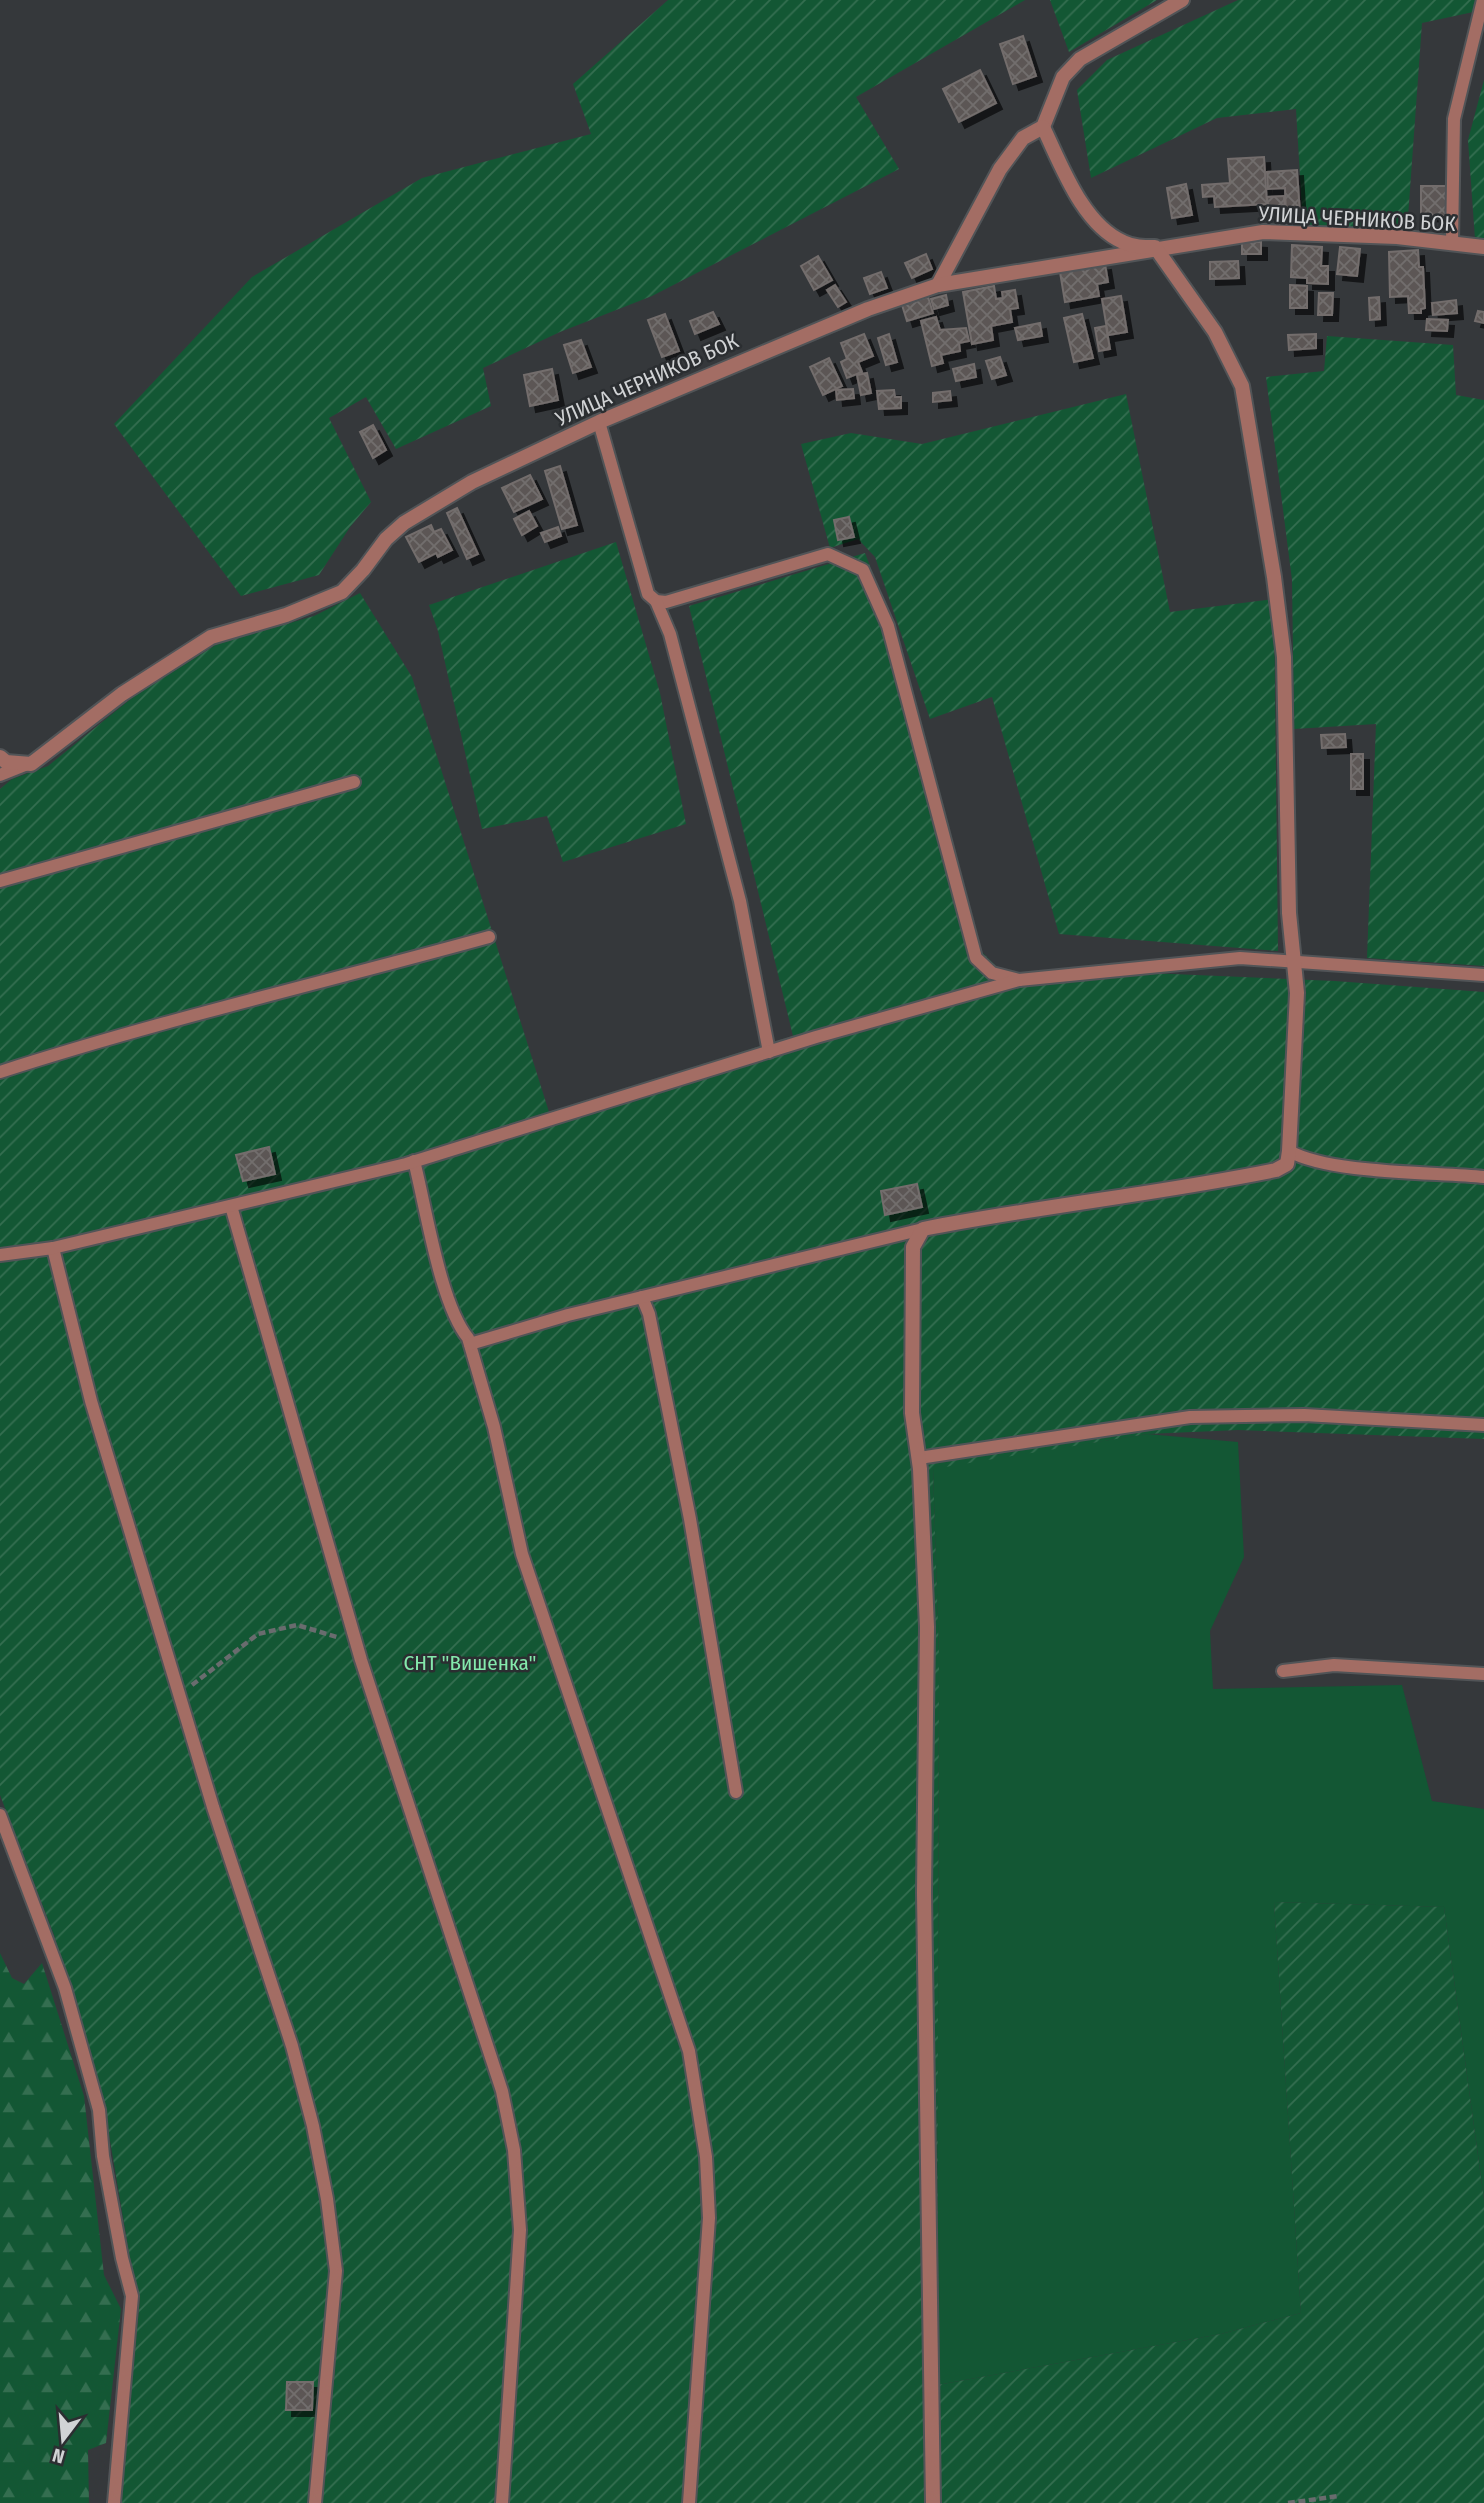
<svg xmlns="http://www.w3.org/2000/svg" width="1484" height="2503" font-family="'Fira Sans Condensed',sans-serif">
<defs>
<pattern id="forest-firs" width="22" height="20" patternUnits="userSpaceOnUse" patternTransform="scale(1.75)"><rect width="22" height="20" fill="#135734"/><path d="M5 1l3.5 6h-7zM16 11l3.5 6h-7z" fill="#346e50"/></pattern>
<pattern id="garden-furrows" width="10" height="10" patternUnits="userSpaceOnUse" patternTransform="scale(1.75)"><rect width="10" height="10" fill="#135734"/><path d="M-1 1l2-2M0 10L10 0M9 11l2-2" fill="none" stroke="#346e50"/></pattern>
<pattern id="building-cross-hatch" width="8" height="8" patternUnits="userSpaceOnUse" patternTransform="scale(1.75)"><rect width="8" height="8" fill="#5c5755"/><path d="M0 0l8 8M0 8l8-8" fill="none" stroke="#726e6d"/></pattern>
<filter id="shadow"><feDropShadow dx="6" dy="6" stdDeviation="0" flood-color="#0009"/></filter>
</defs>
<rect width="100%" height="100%" fill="#35383b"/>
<!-- grass -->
<polygon fill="#135734" points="1147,1434 1238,1442 1244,1557 1210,1631 1213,1689 1402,1685 1432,1801 1484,1809 1484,2199 1444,1907 1274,1902 1301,2313 1221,2334 937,2385 939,1656 933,1468"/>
<!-- forest -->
<polygon fill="url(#forest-firs)" points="0,1953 12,1978 24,1984 42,1963 84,2096 104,2275 121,2309 106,2443 88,2450 89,2503 0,2503"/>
<!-- garden -->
<g fill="url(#garden-furrows)">
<polygon points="668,0 1025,0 856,97 899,169 652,296 560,332 483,368 491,406 396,449 366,397 329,418 371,502 350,527 319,575 241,596 114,424 252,277 422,178 591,134 573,84"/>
<polygon points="1050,0 1157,0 1069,52"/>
<polygon points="1238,0 1478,0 1478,11 1422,23 1407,231 1303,226 1296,109 1217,118 1091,178 1077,90 1107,60"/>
<polygon points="1484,80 1484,240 1475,239 1468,140"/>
<polygon points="1327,336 1453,345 1456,395 1484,400 1484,966 1367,958 1376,724 1294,729 1292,580 1266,377 1324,371"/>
<polygon points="1126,394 1170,612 1274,599 1278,951 1059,934 992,697 930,719 875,557 858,539 830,548 801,444 851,433 922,444"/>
<polygon points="616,542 660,693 686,824 563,862 547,816 482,829 438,631 429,605"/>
<polygon points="865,553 901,646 982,952 996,966 1036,986 1149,973 1335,981 1484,992 1484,1439 1238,1430 1147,1434 933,1469 939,1656 937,2385 1221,2334 1301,2313 1274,1902 1444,1907 1484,2200 1484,2503 120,2503 140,2298 130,2259 104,2105 54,1935 0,1795 0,789 12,779 48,766 133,697 217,644 314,616 360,593 412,677 549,1112 793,1036 689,606"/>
</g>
<!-- building -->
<g fill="url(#building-cross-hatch)" stroke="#736d6c" stroke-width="2" filter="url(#shadow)">
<polygon points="1023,36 1036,76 1013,84 1000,44"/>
<polygon points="980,70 996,103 959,122 943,89"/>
<polygon points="1264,157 1267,204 1215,207 1214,196 1203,197 1202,185 1230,183 1228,159"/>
<polygon points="1297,170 1300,214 1286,215 1285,188 1268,189 1267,172"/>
<polygon points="1186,184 1192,215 1172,218 1167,188"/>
<polygon points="1421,186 1447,186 1447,216 1421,215"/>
<polygon points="1284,196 1285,214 1269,215 1267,197"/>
<polygon points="1242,241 1261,242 1261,254 1242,254"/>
<polygon points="1292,245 1322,247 1321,266 1328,266 1328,284 1307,283 1307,278 1291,277"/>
<polygon points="1340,247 1360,249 1357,276 1337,274"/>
<polygon points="1418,250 1419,267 1423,267 1425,308 1421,309 1421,313 1409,313 1408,296 1390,297 1389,252"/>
<polygon points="926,254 932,269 912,278 905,263"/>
<polygon points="818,256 832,280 814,290 801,266"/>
<polygon points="1238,261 1239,278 1210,279 1210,262"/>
<polygon points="1105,264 1108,282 1097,284 1099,296 1065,302 1060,272"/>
<polygon points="881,272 887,288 870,294 864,278"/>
<polygon points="835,285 846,302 838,307 827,290"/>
<polygon points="1290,285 1307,286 1307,308 1290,308"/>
<polygon points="994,286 996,299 1003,298 1002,292 1015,290 1018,308 1010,309 1012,322 991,326 993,340 972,344 963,292"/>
<polygon points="1319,293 1333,293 1332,315 1318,315"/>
<polygon points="946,295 948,305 934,309 931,299"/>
<polygon points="1121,296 1127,332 1108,335 1102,299"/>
<polygon points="928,297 933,313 907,321 902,305"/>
<polygon points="1379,297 1380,319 1370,320 1369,298"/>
<polygon points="1456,300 1457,313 1433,315 1432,303"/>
<polygon points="1478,311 1484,312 1484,323 1475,321"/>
<polygon points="713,312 719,324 695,334 690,321"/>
<polygon points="665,314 679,351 662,357 648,320"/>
<polygon points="1082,314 1093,358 1074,362 1064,318"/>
<polygon points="936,317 940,330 966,328 969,341 959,343 960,351 941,355 943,363 932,366 921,321"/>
<polygon points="1427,319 1448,320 1447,331 1426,330"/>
<polygon points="1040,323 1042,336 1018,340 1015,328"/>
<polygon points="1106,326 1110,349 1099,351 1095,328"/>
<polygon points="864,334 873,356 858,362 862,372 847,378 841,362 847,359 841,343"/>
<polygon points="889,334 897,362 886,365 878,338"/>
<polygon points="1316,334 1316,348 1289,350 1288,335"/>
<polygon points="581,340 591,367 573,373 564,345"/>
<polygon points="1000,357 1006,375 992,379 986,361"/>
<polygon points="829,358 842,386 823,395 810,367"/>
<polygon points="974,364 976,377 956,381 953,369"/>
<polygon points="552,369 558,400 530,406 524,375"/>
<polygon points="867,373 871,393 861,395 857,375"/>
<polygon points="853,389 854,398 837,400 836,390"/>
<polygon points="894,390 895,397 901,397 901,408 879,409 877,391"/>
<polygon points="950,391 951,400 933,402 933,393"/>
<polygon points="373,425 386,450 373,458 360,432"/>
<polygon points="560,466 577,525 562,529 545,471"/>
<polygon points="530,475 542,499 514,512 502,488"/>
<polygon points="457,508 478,554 467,559 447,513"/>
<polygon points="529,511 537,526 522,535 514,519"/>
<polygon points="849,517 854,537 838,540 834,520"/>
<polygon points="431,525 434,532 441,529 452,550 438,557 436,553 419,562 406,537"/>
<polygon points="558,527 561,536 545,542 541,533"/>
<polygon points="1345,734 1346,747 1322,748 1321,735"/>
<rect x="1351" y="754" width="12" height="35"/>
<polygon points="269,1147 275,1174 243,1181 236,1155"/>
<polygon points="917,1184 922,1207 885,1215 881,1191"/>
<polygon points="287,2382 313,2382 312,2410 286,2410"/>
</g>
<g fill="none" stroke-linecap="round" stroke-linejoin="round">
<!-- service casing -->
<g stroke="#515457" stroke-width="16">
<g id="service">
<polyline points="1452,243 1454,119 1483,0"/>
<polyline points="599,422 648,594 656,601 666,602 828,554 863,570 888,626 976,958 992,973 1019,980"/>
<polyline points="656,601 670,634 740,901 769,1052"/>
<polyline points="0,775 25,765"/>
<polyline points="0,881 354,782"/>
<path d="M0,1072C161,1020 326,982 489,937"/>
<path d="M1289,1151C1330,1174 1433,1172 1484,1177"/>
<path d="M414,1161C426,1207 440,1304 468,1338L494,1427L522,1554L689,2051L706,2157L709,2218L689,2503"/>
<polyline points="231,1206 361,1660 502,2091 514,2150 520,2230 502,2503"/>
<polyline points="53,1248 91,1401 213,1807 292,2046 313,2126 327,2199 336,2271 315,2503"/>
<polyline points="0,1255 53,1248 406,1164 816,1037 1019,980 1240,958 1484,975"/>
<polyline points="642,1297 649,1314 690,1519 736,1792"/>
<polyline points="470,1344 568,1315 923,1229"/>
<polyline points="919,1458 1190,1417 1304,1415 1484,1425"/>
<polyline points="1283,1671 1334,1665 1484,1674"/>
<polyline points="0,1815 65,1988 99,2110 103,2156 122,2258 132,2296 114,2503"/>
</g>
</g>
<!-- minor casing -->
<g stroke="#515457" stroke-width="18">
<g id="minor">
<polyline points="938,285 1000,169 1023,138 1043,127 1063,77 1080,59 1182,0"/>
<polyline points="0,757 6,762 31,764 122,694 211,637 286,615 342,592 363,570 386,539 404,523 472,482 599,422 868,309 938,285 1263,232 1397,237 1484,247"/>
<path d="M933,2503L924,1893L927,1627L920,1469L912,1413L913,1247L923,1229C1040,1206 1159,1194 1276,1170L1287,1164L1289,1151L1297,993L1289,913L1284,657L1274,577L1242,386L1215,332L1155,247C1144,247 1133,247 1123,242C1082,224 1061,164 1043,127"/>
</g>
</g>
<!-- path -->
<g stroke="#696c6e" stroke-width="4.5" stroke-dasharray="7 3.5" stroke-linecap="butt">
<polyline points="192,1685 258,1634 297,1625 337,1637"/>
<polyline points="1288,2503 1339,2496"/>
</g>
<!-- service -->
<use href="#service" stroke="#a36d64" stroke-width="12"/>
<!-- minor -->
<use href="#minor" stroke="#a36d64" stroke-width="14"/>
</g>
<g text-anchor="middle" stroke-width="5" stroke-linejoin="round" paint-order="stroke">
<!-- street labels -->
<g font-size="21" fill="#d1d3d5" stroke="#2b2e31">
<text transform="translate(1357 219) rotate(3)" y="7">УЛИЦА ЧЕРНИКОВ БОК</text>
<text transform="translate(647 380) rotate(-24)" y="7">УЛИЦА ЧЕРНИКОВ БОК</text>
</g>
<!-- park labels -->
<g font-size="21" fill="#84e9ac" stroke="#2b2e31">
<text x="470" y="1670">СНТ "Вишенка"</text>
</g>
</g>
<!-- north arrow -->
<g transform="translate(63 2440) rotate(196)" stroke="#2b2e31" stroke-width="5" paint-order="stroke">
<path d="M0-5L12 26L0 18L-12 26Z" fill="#d1d3d5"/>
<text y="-10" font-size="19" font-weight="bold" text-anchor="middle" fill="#d1d3d5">N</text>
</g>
</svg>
